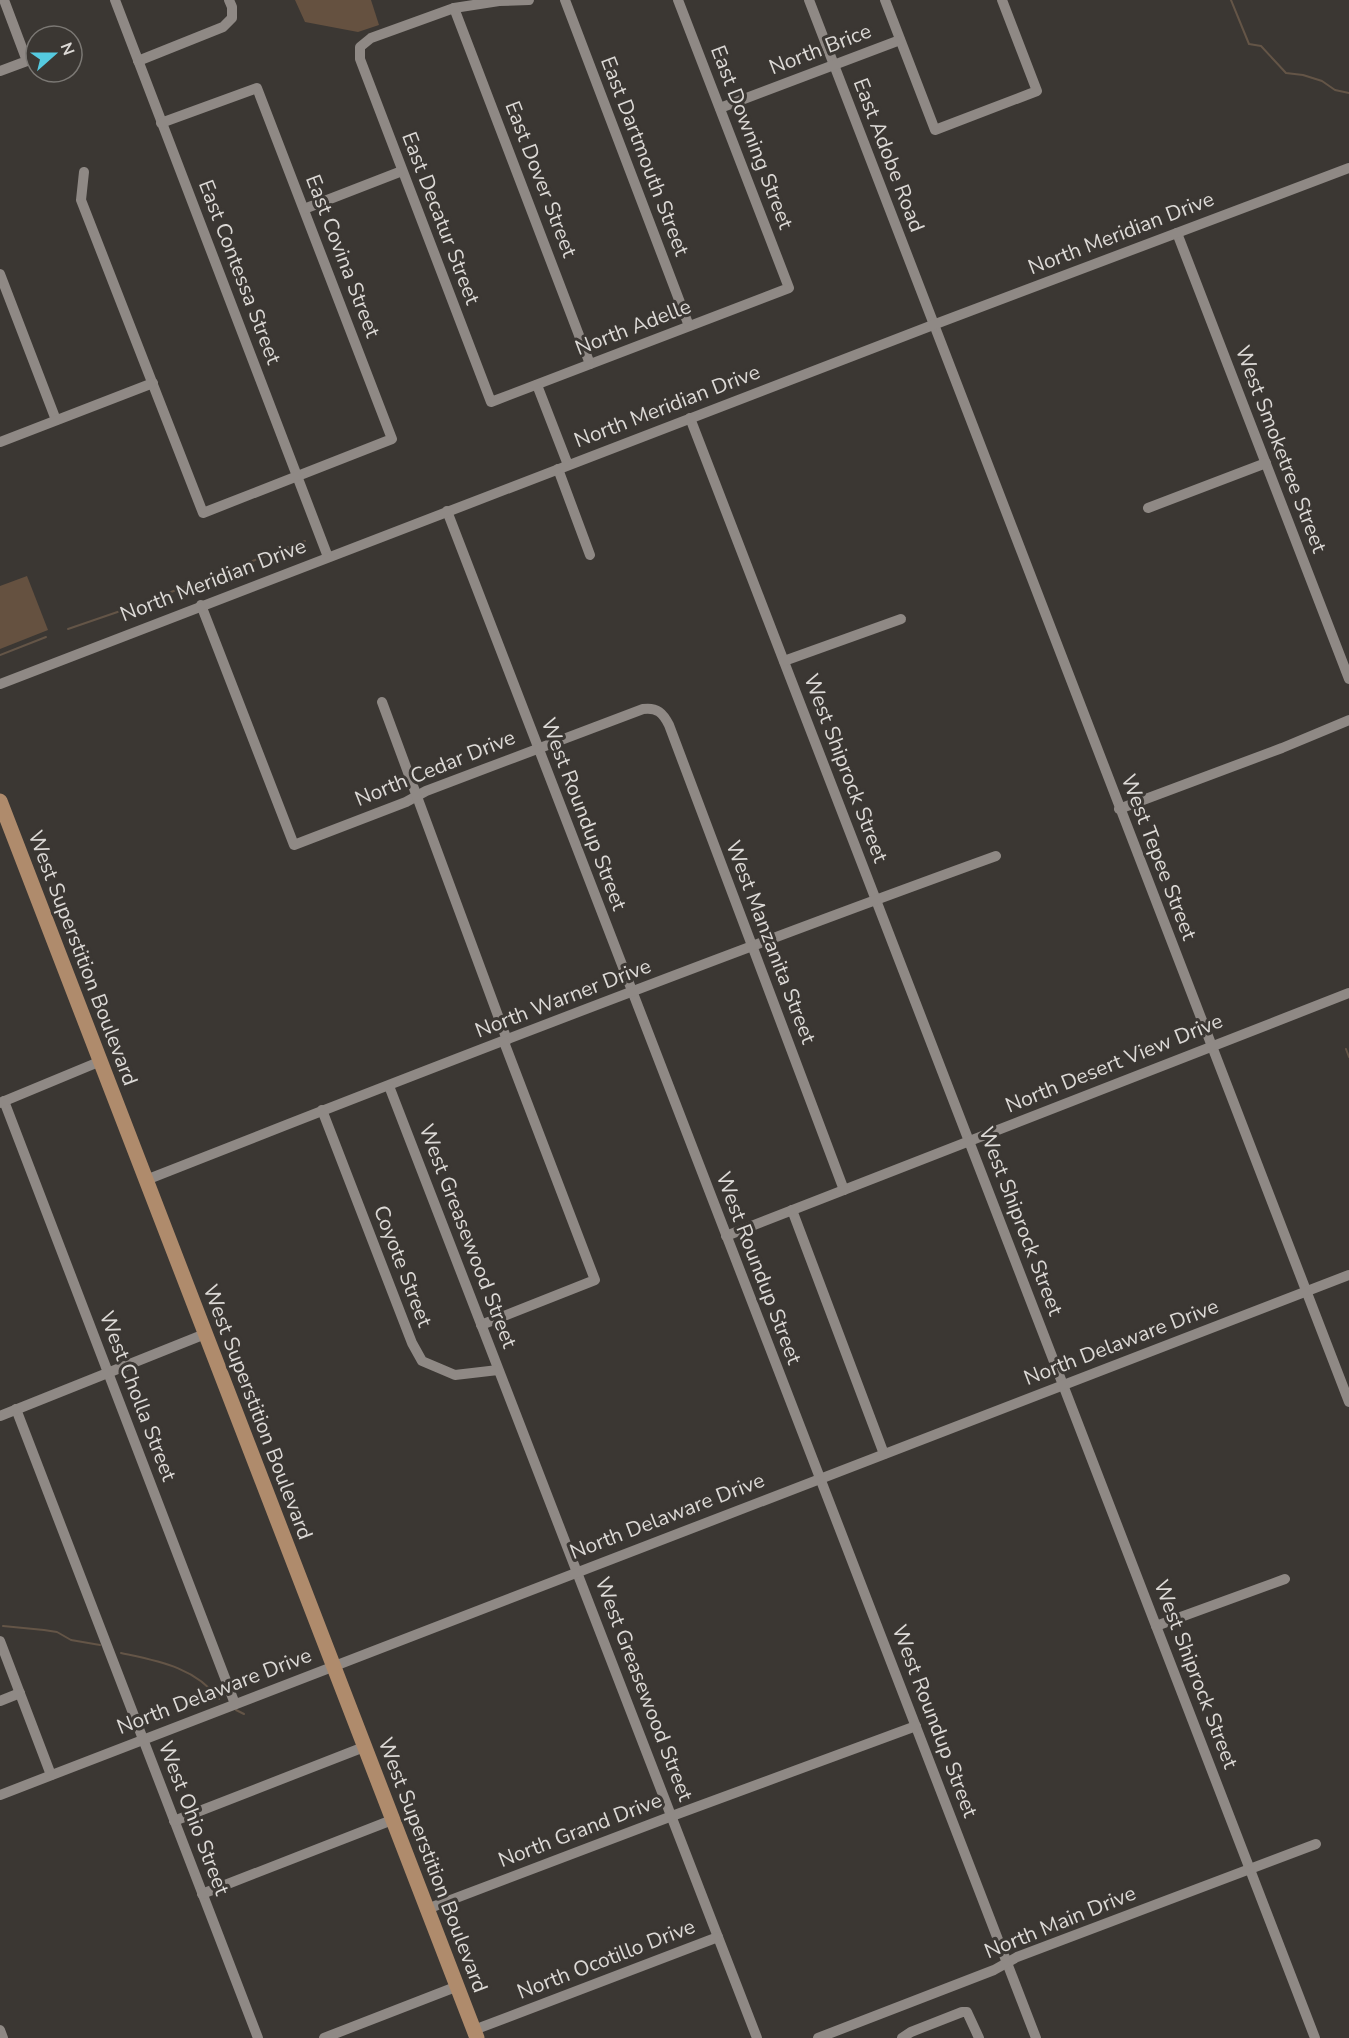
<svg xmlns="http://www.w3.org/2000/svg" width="1349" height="2038" font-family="'Nunito Sans',sans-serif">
<rect width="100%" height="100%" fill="#3b3733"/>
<!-- green -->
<g fill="#655140">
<polygon points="295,0 371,0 379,25 358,32 305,22"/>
<polygon points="27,576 48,630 0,649 0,586"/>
</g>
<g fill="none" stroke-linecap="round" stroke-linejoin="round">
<!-- stream -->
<g stroke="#645547" stroke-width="2">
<polyline points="1231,0 1249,44 1261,46 1286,73 1303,75 1322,81 1335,90 1349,93"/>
<polyline points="150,600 305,541"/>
<polyline points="68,629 132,607"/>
<polyline points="0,655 46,637"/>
<polyline points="1346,1049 1349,1057"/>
<polyline points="3,1626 44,1630 57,1632 71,1640 100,1645"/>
<path d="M121,1653C158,1661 195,1667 219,1699"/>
<polyline points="236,1710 244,1714"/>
</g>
<!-- minor -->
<g stroke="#8f8985" stroke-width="10">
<polyline points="115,0 328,557"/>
<polyline points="529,0 499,1 454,8 371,38 360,47 360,59 491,402 789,288 678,0"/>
<polyline points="565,0 689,326"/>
<polyline points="809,0 1349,1402"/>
<polyline points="885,0 935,130 1037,91 1002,0"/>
<polyline points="454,8 590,364"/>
<polyline points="138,61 223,27 232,18 232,7 229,0"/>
<polyline points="0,71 27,61 4,0"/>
<polyline points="720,108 900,40"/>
<polyline points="84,172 81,200 203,513 392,439 257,88 161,123"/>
<polyline points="304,209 402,171"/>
<polyline points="1177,233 1349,679"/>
<polyline points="0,274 56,420"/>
<polyline points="537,385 568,465"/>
<polyline points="690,418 1315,2038"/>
<polyline points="0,442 153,383"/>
<polyline points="558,469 590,555"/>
<polyline points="1148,508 1266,463"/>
<polyline points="447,511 1036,2038"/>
<path d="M201,605L294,845L406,802L426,791L643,709C657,707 663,713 669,725L844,1190"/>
<polyline points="784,661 901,619"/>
<polyline points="0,684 933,325 1349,168"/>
<polyline points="382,702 507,1040"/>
<polyline points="1119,809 1282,748 1349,720"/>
<polyline points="389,1086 757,2038"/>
<polyline points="4,1101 235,1704"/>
<polyline points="0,1103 101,1061"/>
<polyline points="322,1110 412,1343 422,1361 455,1375 498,1370"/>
<path d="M146,1180C428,1069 711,959 996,856"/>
<polyline points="792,1210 884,1454"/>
<polyline points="726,1236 1349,993"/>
<polyline points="481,1325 595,1280 504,1042"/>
<polyline points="16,1409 258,2038"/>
<polyline points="0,1416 205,1334"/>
<polyline points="1156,1626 1285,1579"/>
<polyline points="0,1641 51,1775"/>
<polyline points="0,1701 20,1693"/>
<polyline points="0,1795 1349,1275"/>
<polyline points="174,1821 364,1747"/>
<polyline points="202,1894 392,1820"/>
<polyline points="427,1909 672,1816 916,1726"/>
<polyline points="0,2030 3,2038"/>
<polyline points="474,2030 718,1937"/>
<polyline points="324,2038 458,1986"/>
<polyline points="818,2038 994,1970 1017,1957 1316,1844"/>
<polyline points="902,2038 911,2032 962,2012 967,2012 979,2038"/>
</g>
<!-- major -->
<polyline stroke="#af8b6c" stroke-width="15" points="0,801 477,2038"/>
</g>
<g text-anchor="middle" stroke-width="6" stroke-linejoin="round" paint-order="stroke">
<!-- street labels -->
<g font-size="21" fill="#dcd9d6" stroke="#3b3733">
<text transform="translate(820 49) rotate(-21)" y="7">North Brice</text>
<text transform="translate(752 137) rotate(69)" y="7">East Downing Street</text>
<text transform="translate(889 155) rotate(69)" y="7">East Adobe Road</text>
<text transform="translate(645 156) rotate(69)" y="7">East Dartmouth Street</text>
<text transform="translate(541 179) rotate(69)" y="7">East Dover Street</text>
<text transform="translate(441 218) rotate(69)" y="7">East Decatur Street</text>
<text transform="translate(1121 233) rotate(-21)" y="7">North Meridian Drive</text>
<text transform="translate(343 256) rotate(69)" y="7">East Covina Street</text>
<text transform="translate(240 272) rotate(69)" y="7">East Contessa Street</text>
<text transform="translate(633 327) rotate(-21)" y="7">North Adelle</text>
<text transform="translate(667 406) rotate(-21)" y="7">North Meridian Drive</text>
<text transform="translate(1281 449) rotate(69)" y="7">West Smoketree Street</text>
<text transform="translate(213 580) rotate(-21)" y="7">North Meridian Drive</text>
<text transform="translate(435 768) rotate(-22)" y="7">North Cedar Drive</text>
<text transform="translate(846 768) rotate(69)" y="7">West Shiprock Street</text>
<text transform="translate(584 814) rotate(69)" y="7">West Roundup Street</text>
<text transform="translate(1159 857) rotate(69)" y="7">West Tepee Street</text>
<text transform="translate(771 942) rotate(69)" y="7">West Manzanita Street</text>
<text transform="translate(83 958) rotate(69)" y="7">West Superstition Boulevard</text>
<text transform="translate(563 998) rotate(-21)" y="7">North Warner Drive</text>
<text transform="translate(1114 1063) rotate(-22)" y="7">North Desert View Drive</text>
<text transform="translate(1021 1221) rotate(69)" y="7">West Shiprock Street</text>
<text transform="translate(468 1236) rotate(69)" y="7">West Greasewood Street</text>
<text transform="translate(403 1266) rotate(69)" y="7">Coyote Street</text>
<text transform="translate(759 1268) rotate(69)" y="7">West Roundup Street</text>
<text transform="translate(1121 1342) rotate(-21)" y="7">North Delaware Drive</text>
<text transform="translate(138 1396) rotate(69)" y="7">West Cholla Street</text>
<text transform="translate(258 1412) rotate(69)" y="7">West Superstition Boulevard</text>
<text transform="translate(667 1516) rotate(-21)" y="7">North Delaware Drive</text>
<text transform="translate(1196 1674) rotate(69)" y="7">West Shiprock Street</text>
<text transform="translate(644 1689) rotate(69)" y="7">West Greasewood Street</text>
<text transform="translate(214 1691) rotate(-21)" y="7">North Delaware Drive</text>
<text transform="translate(935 1721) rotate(69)" y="7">West Roundup Street</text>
<text transform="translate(194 1818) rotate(69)" y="7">West Ohio Street</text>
<text transform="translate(580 1830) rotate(-21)" y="7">North Grand Drive</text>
<text transform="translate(433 1865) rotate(69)" y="7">West Superstition Boulevard</text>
<text transform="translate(1060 1922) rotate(-22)" y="7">North Main Drive</text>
<text transform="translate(606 1959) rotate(-21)" y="7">North Ocotillo Drive</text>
</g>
</g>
<!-- north arrow -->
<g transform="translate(54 54) rotate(69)"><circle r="28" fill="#3b3733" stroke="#7b7874" stroke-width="1.5"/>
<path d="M0-4.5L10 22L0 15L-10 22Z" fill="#55cae0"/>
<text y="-9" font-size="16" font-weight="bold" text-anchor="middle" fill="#dcd9d6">N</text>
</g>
</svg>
